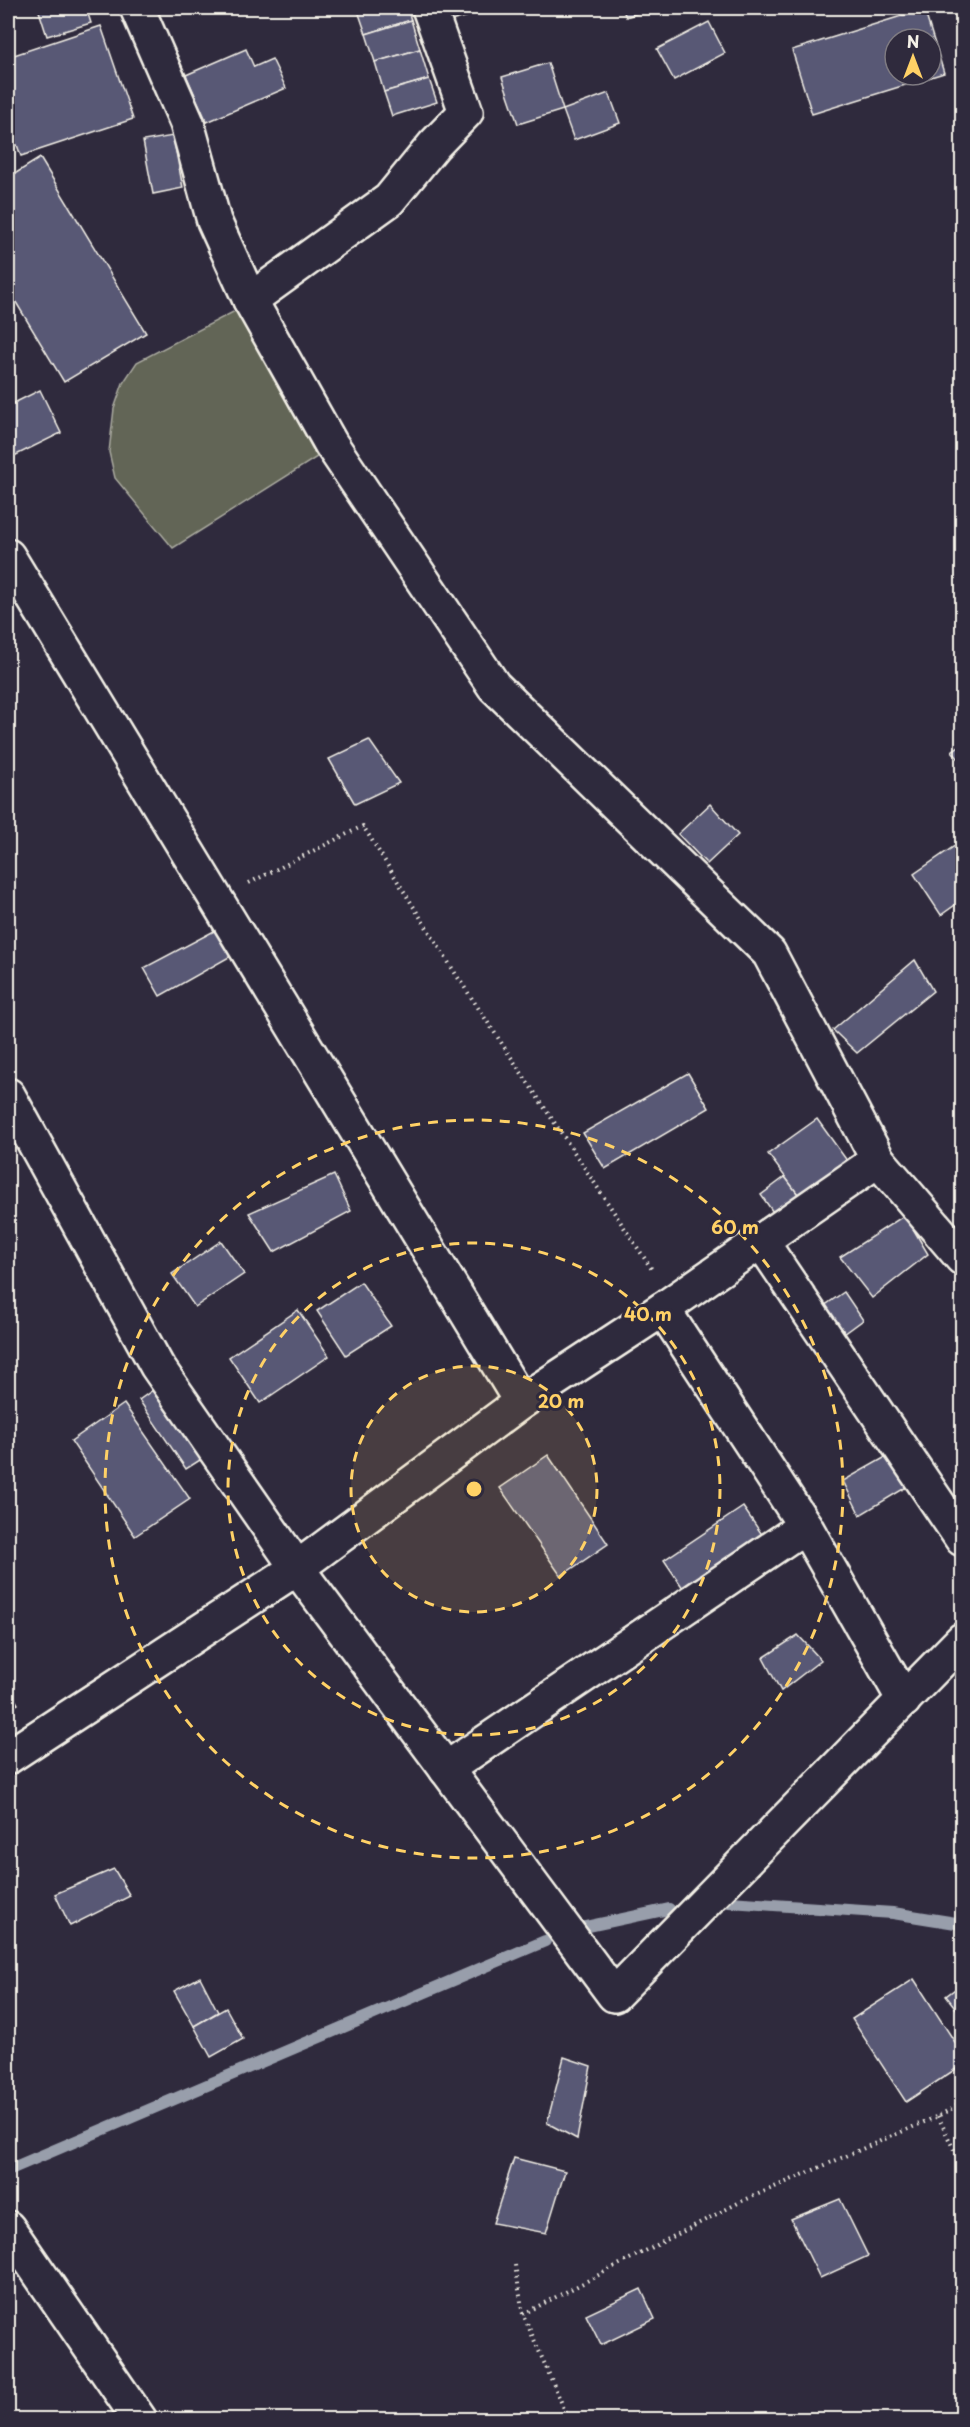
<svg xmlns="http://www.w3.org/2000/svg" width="970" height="2427" font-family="'Playpen Sans',sans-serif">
<rect width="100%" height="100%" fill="#2f2a3d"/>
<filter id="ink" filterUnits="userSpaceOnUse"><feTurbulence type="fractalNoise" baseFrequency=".0167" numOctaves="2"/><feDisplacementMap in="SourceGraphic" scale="12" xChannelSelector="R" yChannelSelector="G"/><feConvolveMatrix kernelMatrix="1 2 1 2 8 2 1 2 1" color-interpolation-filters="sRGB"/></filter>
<g filter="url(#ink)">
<!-- green -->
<polygon fill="#626557" stroke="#ababa0" stroke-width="1.5" points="237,310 317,457 173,548 115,478 109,452 114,409 123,383 137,362"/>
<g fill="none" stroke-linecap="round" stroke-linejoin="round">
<!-- stream -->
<g stroke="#989eab" stroke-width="12">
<polyline points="729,1902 893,1913 962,1924"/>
<polyline points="580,1928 669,1909"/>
<polyline points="8,2170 545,1941"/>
</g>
</g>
<!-- building -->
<g fill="#595875" stroke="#f4f1e8" stroke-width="1.5" fill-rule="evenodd">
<polygon points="38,8 86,8 91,23 47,36"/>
<polygon points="357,8 407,8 411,20 366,34"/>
<polygon points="447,8 496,8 451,21"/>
<polygon points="622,8 653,8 626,17"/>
<path d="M924,9L944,73L812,114L792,50ZM895,39H931V75H895Z"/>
<polygon points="411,20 420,49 375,62 366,34"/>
<polygon points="709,22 725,53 674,80 657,49"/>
<polygon points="101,26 133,119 21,156 17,145 8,148 8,57"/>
<polygon points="246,49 254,67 272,59 286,88 207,122 186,75"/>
<polygon points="420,49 429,79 384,92 375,62"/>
<polygon points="548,63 563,110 518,124 502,77"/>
<polygon points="429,79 437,102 392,116 384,92"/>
<polygon points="609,93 620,123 574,140 563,110"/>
<polygon points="173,136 183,188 153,194 143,141"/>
<polygon points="40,158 146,333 64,382 8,289 8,178"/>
<polygon points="40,390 61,433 8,459 8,406"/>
<polygon points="369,740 399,783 355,804 329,759"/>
<polygon points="962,744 962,763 952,751"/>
<polygon points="710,804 738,835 707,864 678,834"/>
<polygon points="962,841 962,900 941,915 914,874"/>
<polygon points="216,930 231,956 160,996 144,968"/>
<polygon points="915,960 933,991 857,1053 833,1030"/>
<polygon points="688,1073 709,1108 605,1169 583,1133"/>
<polygon points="817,1119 848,1162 800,1197 768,1154"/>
<polygon points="334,1175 351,1211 274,1252 249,1213"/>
<polygon points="785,1177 800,1197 775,1215 761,1195"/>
<polygon points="905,1215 928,1254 872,1298 840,1257"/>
<polygon points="221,1241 244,1274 195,1307 172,1274"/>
<polygon points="361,1282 391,1326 346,1355 317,1311"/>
<polygon points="844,1292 863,1320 844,1334 824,1306"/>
<polygon points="298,1310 329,1356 260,1403 229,1357"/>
<polygon points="160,1385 208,1455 186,1469 139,1400"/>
<polygon points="124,1404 190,1499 135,1536 71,1441"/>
<polygon points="891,1454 910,1485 860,1515 843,1481"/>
<polygon points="548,1455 608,1544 561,1576 500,1488"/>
<polygon points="743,1507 770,1546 691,1600 664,1560"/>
<polygon points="798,1635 821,1660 781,1691 763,1658"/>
<polygon points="8,1688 18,1704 8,1710"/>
<polygon points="114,1869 130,1896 70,1926 55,1894"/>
<polygon points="200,1977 218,2012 194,2026 174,1991"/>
<polygon points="914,1979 962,2053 962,2065 906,2102 852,2019"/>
<polygon points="962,1984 962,2016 946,1996"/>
<polygon points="226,2008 243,2039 211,2057 194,2026"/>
<polygon points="564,2057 591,2066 577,2139 547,2123"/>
<polygon points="514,2158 565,2171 546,2233 493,2223"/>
<polygon points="840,2199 868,2256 820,2278 791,2219"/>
<polygon points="641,2289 655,2319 601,2345 586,2315"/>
</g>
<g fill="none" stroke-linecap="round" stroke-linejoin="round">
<!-- minor casing -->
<g stroke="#f4f1e8" stroke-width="38">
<g id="minor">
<polyline points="137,8 187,123 214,221 250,300 331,444 494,686 769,953 878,1160 962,1258"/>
<polyline points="250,300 389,200 434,145 466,112 429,8"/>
<polyline points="8,556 521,1402"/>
<polyline points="8,1095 157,1366 297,1568 614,1995 962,1640"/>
<polyline points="761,1241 962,1539"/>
<polyline points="663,1309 805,1526 904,1700"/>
<polyline points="8,1757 297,1568 521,1402 663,1309 878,1160"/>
<polyline points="446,1769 805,1526"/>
<polyline points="8,2228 140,2420"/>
</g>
</g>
<!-- path -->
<g stroke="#f4f1e8" stroke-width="4" stroke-dasharray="1.5 4.5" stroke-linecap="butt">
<polyline points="249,883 363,826 457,976 653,1271"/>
<polyline points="938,2116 962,2167"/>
<polyline points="515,2265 523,2314 569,2420"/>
<polyline points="523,2314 740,2202 938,2116 962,2103"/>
</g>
<!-- minor -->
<use href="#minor" stroke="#2f2a3d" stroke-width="33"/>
</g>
</g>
<!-- distance rings -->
<circle cx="474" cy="1489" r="123" fill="#ffd166" fill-opacity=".12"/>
<g fill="none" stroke="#ffd166" stroke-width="3" stroke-dasharray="10 8">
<circle cx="474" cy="1489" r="123"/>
<circle cx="474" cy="1489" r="246"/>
<circle cx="474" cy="1489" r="369"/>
</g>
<circle cx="474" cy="1489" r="9" fill="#ffd166" stroke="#2f2a3d" stroke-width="3"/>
<g font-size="18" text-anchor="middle" font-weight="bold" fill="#ffd166" stroke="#2f2a3d" stroke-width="6" stroke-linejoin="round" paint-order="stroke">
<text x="735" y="1234">60 m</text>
<text x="648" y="1321">40 m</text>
<text x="561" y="1408">20 m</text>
</g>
<!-- margin -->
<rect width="970" height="2427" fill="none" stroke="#2f2a3d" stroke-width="30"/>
<rect x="15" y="15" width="940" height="2397" fill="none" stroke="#f4f1e8" stroke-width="2" filter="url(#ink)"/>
<!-- north arrow -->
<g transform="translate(913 57)"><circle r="28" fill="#2f2a3d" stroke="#7e7a81" stroke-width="1.5"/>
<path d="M0-4.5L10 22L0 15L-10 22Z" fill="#ffd166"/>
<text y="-9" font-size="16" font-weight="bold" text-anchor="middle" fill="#f4f1e8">N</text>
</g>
</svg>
